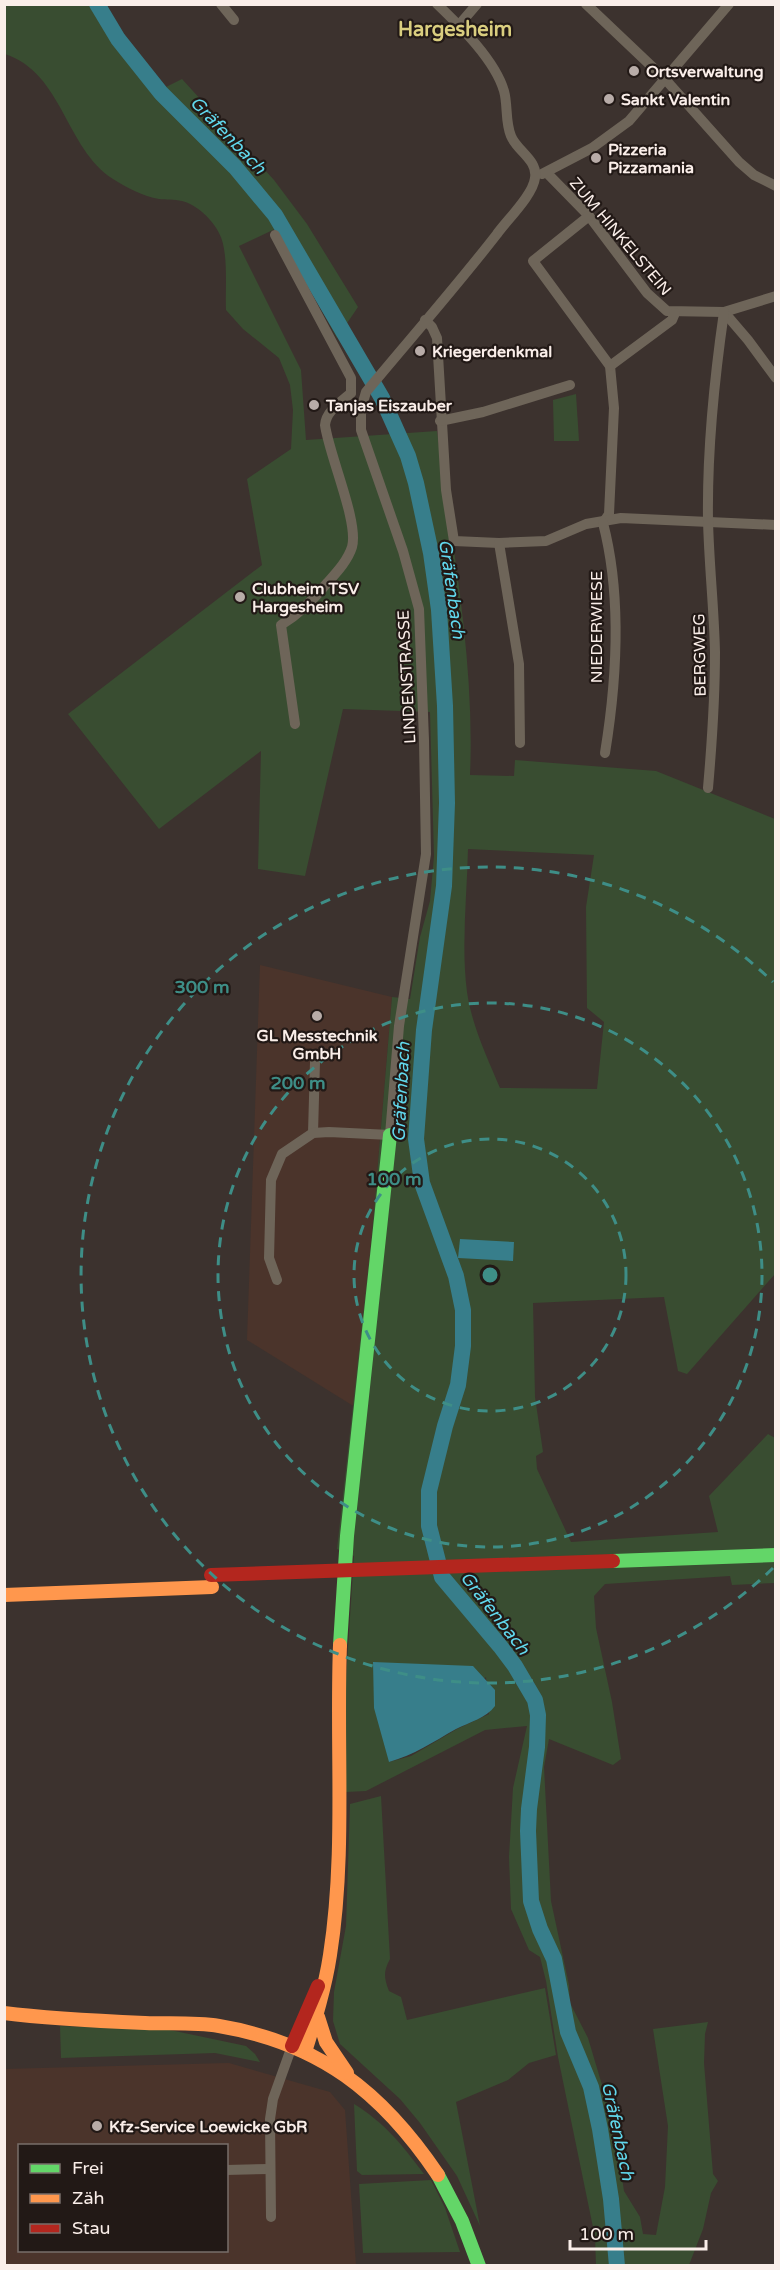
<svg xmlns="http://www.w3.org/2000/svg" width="780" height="2270" font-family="'Varela Round',sans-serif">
<rect width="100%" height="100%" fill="#3c322e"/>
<!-- built -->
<g fill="#4b342b" fill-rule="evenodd">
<polygon points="260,965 392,997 372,1234 355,1407 247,1340"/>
<path d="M229,2063L330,2092L345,2110L356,2265H5L4,2069ZM20,2146H226V2250H20Z"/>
</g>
<!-- green -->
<g fill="#394d31" fill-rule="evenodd">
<path d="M4,5H105L125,38L166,87L182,79L274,180L307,224L358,307L337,338L277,228L239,246L301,370L306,440L437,431C452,545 475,660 470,775L514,776L515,760L656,771L775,819V1274L687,1374L678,1371L664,1297L533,1303L535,1397L543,1452L536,1456L537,1469L571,1542L718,1532L709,1496L768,1434L775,1438V1583L732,1585L730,1576L605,1584L594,1596L596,1628L612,1702L621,1759L613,1765L549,1739L544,1767L551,1901L569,1985L570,2003L588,2038L614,2125L624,2191L640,2217L643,2234L656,2235L665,2187L668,2126L653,2029L708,2022L705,2034L704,2063L713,2174L718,2181L711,2193L703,2229L689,2265H596L595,2237L558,2057L546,1981L540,1957L529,1950L511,1909L509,1857L513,1788L527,1726L485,1730L366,1791L346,1792L345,1694L354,1556L337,1549L372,1234L392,997L410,999L420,937L430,901L434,856L430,712L343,709L305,876L258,869L261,751L159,829L68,714L262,565L247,479L291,449L293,410L290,385L279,358L243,329L226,310C225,289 229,251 219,233C213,220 196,204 182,201C174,199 166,200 159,199C143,196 127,188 113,179C65,148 63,73 5,54ZM468,849L594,855L586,907L587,1008L604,1022L597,1089L500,1088C487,1057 472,1026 467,992C461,945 467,896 468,849ZM486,1677L489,1714L457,1729L411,1756L389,1762Z"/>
<polygon points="576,394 579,441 554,441 553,400"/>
<path d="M381,1796L390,1959C383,1972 384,1978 389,1991L401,1997L407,2020L545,1988L556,2055L529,2063L508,2080L456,2102L480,2226L457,2176L420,2123L400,2099L340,2044L333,2021L334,1992L346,1926L350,1804Z"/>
<polygon points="60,2026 170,2030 246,2046 255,2054 260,2062 215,2053 61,2058"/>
<path d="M354,2104C385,2123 402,2145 424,2174L362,2175L357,2171Z"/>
<polygon points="431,2180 445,2208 460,2252 363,2253 359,2184"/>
</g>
<!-- water -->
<g fill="#377e8b">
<polygon points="460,1239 514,1242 513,1261 458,1258"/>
<path d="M373,1662L473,1666L495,1690V1706C486,1718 470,1722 456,1729C433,1742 414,1755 389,1762L374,1708Z"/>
</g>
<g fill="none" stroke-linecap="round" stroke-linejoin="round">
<!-- river -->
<polyline stroke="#377e8b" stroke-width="16" points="97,4 118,39 161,93 235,167 275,215 382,398 408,456 416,483 431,553 439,610 445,706 447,803 444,886 424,1030 416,1139 422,1183 456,1276 463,1310 463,1346 458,1385 445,1426 429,1491 429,1526 442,1577 500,1646 515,1666 535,1700 538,1715 537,1747 529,1809 528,1831 531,1901 540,1929 554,1959 568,2032 591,2087 600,2129 611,2199 617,2266"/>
<!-- street -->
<g stroke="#6e6559" stroke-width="10">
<polyline points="221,4 234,20"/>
<polyline points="586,4 665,79 739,162 754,175 776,186"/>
<polyline points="459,25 477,4"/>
<polyline points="547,173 589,216 647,293 667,311 724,312 776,296"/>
<polyline points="542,174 592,148 629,121 729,4"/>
<polyline points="589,216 533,261 610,366 614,408 609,514 603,523"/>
<polyline points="275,235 351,378 351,393"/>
<polyline points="724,312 748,340 776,378"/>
<polyline points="425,320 432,327 437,338 446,490 454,541 499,543 546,541 586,524 621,518 776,525"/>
<polyline points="610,366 672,320 675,313"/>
<polyline points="440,421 483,412 570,385"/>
<path d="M603,523C622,596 617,679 605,753"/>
<polyline points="499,543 519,664 520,743"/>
<path d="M295,724L281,625C299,614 315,598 328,582C337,572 348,560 352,547C359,522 329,455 325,425C326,411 341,402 351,393"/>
<path d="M708,788C712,742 715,698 715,652C714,608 709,564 708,520C707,450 714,381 724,312"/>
<polyline points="313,1133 315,1062"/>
<path d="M277,1280L269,1258L271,1180L282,1154L313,1133L329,1132L390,1135L399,1026L426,854L424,740L419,609L403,551L361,430V409L366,392C410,339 455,288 497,234C507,220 533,195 535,178C538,160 517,151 511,136C505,122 508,105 504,91C495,60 460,26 437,4"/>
<polyline points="226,2170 270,2169"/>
<polyline points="271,2217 270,2119 273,2099 292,2046"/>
</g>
<!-- fast -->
<g stroke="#63d668" stroke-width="14">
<polyline points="340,1645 347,1536 390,1135"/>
<polyline points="438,2175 462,2221 479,2266"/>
</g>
<!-- slow -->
<g stroke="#ff974d" stroke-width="14">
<polyline points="4,1595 212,1587"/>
<path d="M4,2013C51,2019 98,2021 145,2023C170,2024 195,2022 219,2026C320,2043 382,2092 438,2175"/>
<polyline points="318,2017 326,2042 347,2073"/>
<path d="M305,2052C315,2020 325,1988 330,1955C346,1853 336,1748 340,1645"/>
</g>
<!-- jam -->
<polyline stroke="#b3261e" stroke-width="14" points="292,2046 318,1986"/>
<!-- fast-bridge -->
<polyline stroke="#63d668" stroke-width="14" points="613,1561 776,1555"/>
<!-- jam-bridge -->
<polyline stroke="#b3261e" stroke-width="14" points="211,1575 613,1561"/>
</g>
<!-- distance rings -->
<g fill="none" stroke="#3e8e87" stroke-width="3" stroke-dasharray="10 8">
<circle cx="490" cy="1275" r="136"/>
<circle cx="490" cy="1275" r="272"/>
<path d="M773 1568A408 408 0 1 1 773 982"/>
</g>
<!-- markers -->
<g fill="#b8aca8" stroke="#221916" stroke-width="2">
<circle cx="634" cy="71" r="6"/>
<circle cx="609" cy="99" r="6"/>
<circle cx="596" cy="158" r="6"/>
<circle cx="420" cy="351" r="6"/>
<circle cx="314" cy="405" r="6"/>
<circle cx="240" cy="597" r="6"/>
<circle cx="317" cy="1016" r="6"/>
<circle cx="97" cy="2126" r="6"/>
</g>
<g text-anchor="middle" stroke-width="4.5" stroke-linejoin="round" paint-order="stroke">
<!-- poi labels -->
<g font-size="16" font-weight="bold" fill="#faeee9" stroke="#221916" text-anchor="start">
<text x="646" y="77">Ortsverwaltung</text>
<text x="621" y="105">Sankt Valentin</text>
<text x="608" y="155">Pizzeria<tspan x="608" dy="18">Pizzamania</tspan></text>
<text x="432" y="357">Kriegerdenkmal</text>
<text x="326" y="411">Tanjas Eiszauber</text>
<text x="252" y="594">Clubheim TSV<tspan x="252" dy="18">Hargesheim</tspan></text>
<text x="317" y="1041" text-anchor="middle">GL Messtechnik<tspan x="317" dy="18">GmbH</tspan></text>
<text x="109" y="2132">Kfz-Service Loewicke GbR</text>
</g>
<!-- street labels -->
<g font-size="16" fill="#faeee9" stroke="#221916">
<text transform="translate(621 236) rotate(50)" y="6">ZUM HINKELSTEIN</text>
<text transform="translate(596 627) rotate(-90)" y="6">NIEDERWIESE</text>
<text transform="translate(699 655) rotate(-91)" y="6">BERGWEG</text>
<text transform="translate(406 677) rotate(-93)" y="6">LINDENSTRASSE</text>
</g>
<!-- water labels -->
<g font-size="18" font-style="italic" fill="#61d8ed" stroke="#221916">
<text transform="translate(228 135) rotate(46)" y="6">Gräfenbach</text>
<text transform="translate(452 589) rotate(82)" y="6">Gräfenbach</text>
<text transform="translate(401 1092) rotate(-87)" y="6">Gräfenbach</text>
<text transform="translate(495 1613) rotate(52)" y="6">Gräfenbach</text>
<text transform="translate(618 2131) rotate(78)" y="6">Gräfenbach</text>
</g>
<!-- quarter labels -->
<g font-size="20" font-weight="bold" fill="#dace7f" stroke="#221916">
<text x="455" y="36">Hargesheim</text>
</g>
</g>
<circle cx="490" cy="1275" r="9" fill="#3e8e87" stroke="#221916" stroke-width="3"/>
<g font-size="18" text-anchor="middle" font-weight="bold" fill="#3e8e87" stroke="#221916" stroke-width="4.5" stroke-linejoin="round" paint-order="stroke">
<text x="202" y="993">300 m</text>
<text x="298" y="1089">200 m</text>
<text x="394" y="1185">100 m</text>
</g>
<!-- border -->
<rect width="780" height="2270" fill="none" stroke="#faeee9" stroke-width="12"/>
<!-- legend -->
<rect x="18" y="2144" width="210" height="108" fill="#221916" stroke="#786e6a" stroke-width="1.5"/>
<rect x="30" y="2164" width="30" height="9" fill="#63d668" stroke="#786e6a" stroke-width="1.5"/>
<text x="72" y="2174" font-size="18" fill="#faeee9">Frei</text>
<rect x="30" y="2194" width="30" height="9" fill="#ff974d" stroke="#786e6a" stroke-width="1.5"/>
<text x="72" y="2204" font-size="18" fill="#faeee9">Zäh</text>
<rect x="30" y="2224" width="30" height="9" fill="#b3261e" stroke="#786e6a" stroke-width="1.5"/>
<text x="72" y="2234" font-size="18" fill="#faeee9">Stau</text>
<!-- scale -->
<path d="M570 2240v9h136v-9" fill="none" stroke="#faeee9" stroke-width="3"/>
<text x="579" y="2240" font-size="18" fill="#faeee9" stroke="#221916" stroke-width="4.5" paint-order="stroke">100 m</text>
</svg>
